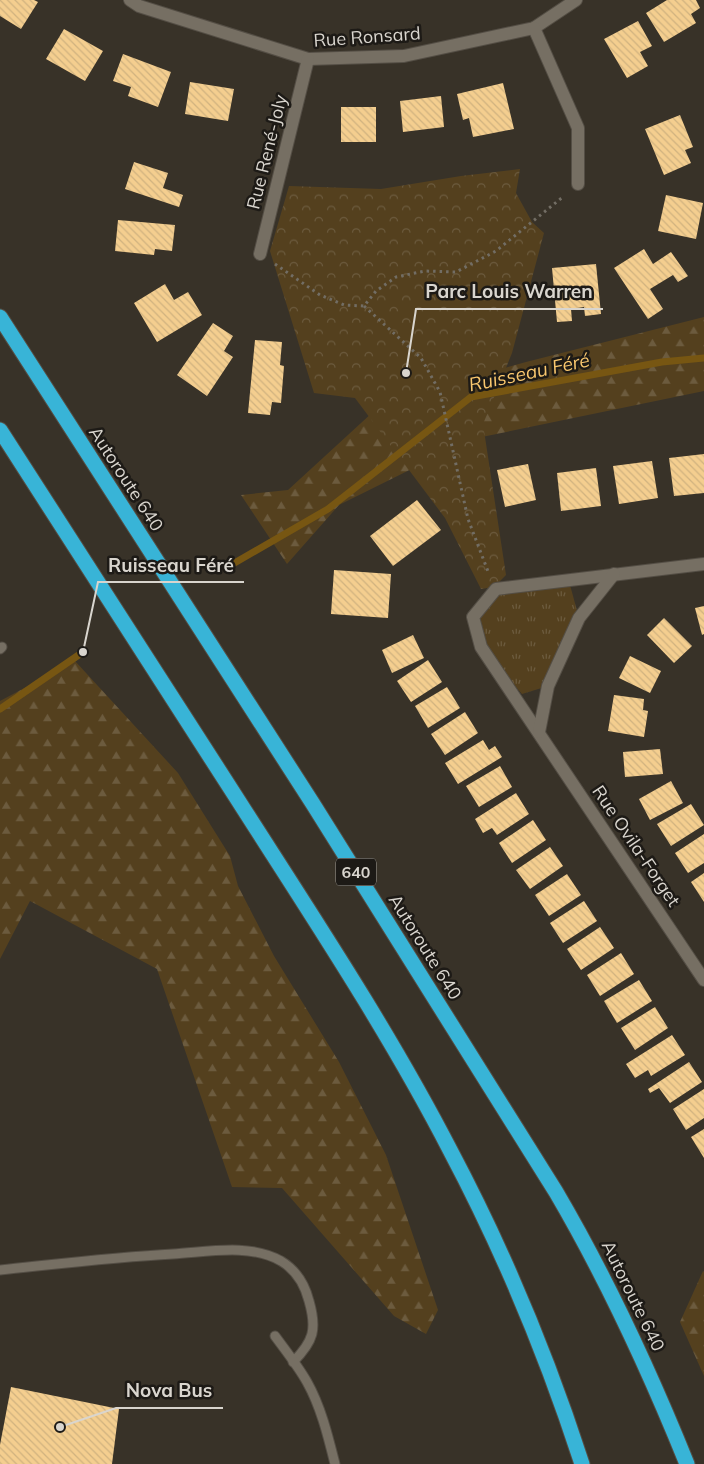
<svg xmlns="http://www.w3.org/2000/svg" width="704" height="1464" font-family="Mulish,sans-serif">
<defs>
<pattern id="grass-tufts" width="24" height="20" patternUnits="userSpaceOnUse" patternTransform="scale(1.25)"><rect width="24" height="20" fill="#54401e"/><path d="M3 7l-1-3M5 7V3M7 7l1-3M15 17l-1-3M17 17v-4M19 17l1-3" fill="none" stroke="#6c5b3e"/></pattern>
<pattern id="forest-firs" width="22" height="20" patternUnits="userSpaceOnUse" patternTransform="scale(1.25)"><rect width="22" height="20" fill="#54401e"/><path d="M5 1l3.5 6h-7zM16 11l3.5 6h-7z" fill="#6c5b3e"/></pattern>
<pattern id="park-crowns" width="20" height="18" patternUnits="userSpaceOnUse" patternTransform="scale(1.25)"><rect width="20" height="18" fill="#54401e"/><path d="M2 6a3 3 0 1 1 6 0M12 15a3 3 0 1 1 6 0" fill="none" stroke="#6c5b3e"/></pattern>
<pattern id="building-back-hatch" width="6" height="6" patternUnits="userSpaceOnUse" patternTransform="scale(1.25)"><rect width="6" height="6" fill="#f4ce8f"/><path d="M-1 5l2 2M0 0l6 6M5-1l2 2" fill="none" stroke="#d0b27f"/></pattern>
</defs>
<rect width="100%" height="100%" fill="#383228"/>
<!-- grass -->
<polygon fill="url(#grass-tufts)" points="570,585 579,618 548,686 522,694 481,647 473,617 496,589"/>
<!-- forest -->
<g fill="url(#forest-firs)">
<polygon points="704,317 704,391 472,439 339,505 287,564 241,495 288,490 385,401 526,362"/>
<polygon points="75,661 178,773 230,856 238,886 274,956 339,1062 386,1155 438,1310 426,1334 394,1316 282,1188 232,1187 157,969 30,901 0,959 0,701"/>
<polygon points="703,1271 704,1272 704,1376 680,1322"/>
</g>
<!-- park -->
<polygon fill="url(#park-crowns)" points="520,169 516,193 532,222 544,233 512,353 483,424 506,575 494,587 481,589 445,518 355,398 314,393 270,251 289,186 381,189 461,176"/>
<g fill="none" stroke-linecap="round" stroke-linejoin="round">
<!-- stream -->
<g stroke="#775612" stroke-width="7">
<polyline points="231,565 328,509 471,397 662,362 704,358"/>
<polyline points="0,709 83,652"/>
</g>
</g>
<!-- building -->
<g fill="url(#building-back-hatch)">
<polygon points="0,0 34,0 38,2 21,29 0,16"/>
<polygon points="667,0 696,0 700,8 691,14 696,23 664,42 646,13"/>
<polygon points="638,21 652,46 640,52 648,66 627,78 604,39"/>
<polygon points="64,29 103,51 85,81 46,59"/>
<polygon points="123,54 171,72 158,107 128,96 131,87 113,81"/>
<polygon points="190,82 234,89 228,121 185,114"/>
<polygon points="503,83 514,129 473,137 469,118 463,120 457,94"/>
<polygon points="441,96 444,127 403,132 400,101"/>
<rect x="341" y="107" width="35" height="35"/>
<polygon points="680,115 693,147 685,150 691,163 664,175 645,129"/>
<polygon points="134,162 168,173 163,188 183,195 179,207 125,189"/>
<polygon points="666,195 703,203 696,239 658,231"/>
<polygon points="118,220 175,225 172,251 155,249 154,255 115,251"/>
<polygon points="644,249 653,264 671,252 688,276 678,282 673,275 650,289 663,309 648,319 614,268"/>
<polygon points="596,264 601,314 585,316 584,307 571,309 572,321 557,322 552,268"/>
<polygon points="165,284 174,300 188,292 202,315 157,342 134,303"/>
<polygon points="213,323 233,336 224,351 233,357 207,396 177,375"/>
<polygon points="255,340 282,342 280,365 284,366 281,403 272,402 270,415 248,413"/>
<polygon points="704,454 704,493 674,496 669,458"/>
<polygon points="652,461 658,498 619,504 613,466"/>
<polygon points="528,464 536,500 505,507 497,470"/>
<polygon points="596,468 601,506 561,511 557,473"/>
<polygon points="417,500 441,530 393,566 370,536"/>
<polygon points="334,570 391,574 388,618 331,614"/>
<polygon points="704,606 704,634 702,635 695,608"/>
<polygon points="664,618 692,646 674,663 647,635"/>
<polygon points="413,635 424,658 392,673 382,650"/>
<polygon points="630,656 661,671 650,693 619,678"/>
<polygon points="428,660 442,682 411,702 397,681"/>
<polygon points="447,687 460,708 428,728 415,706"/>
<polygon points="614,695 644,699 643,710 648,711 644,737 608,731"/>
<polygon points="465,712 478,733 445,755 431,734"/>
<polygon points="483,740 489,750 495,746 502,757 458,784 445,763"/>
<polygon points="660,749 663,774 625,777 623,752"/>
<polygon points="500,766 512,787 479,807 466,786"/>
<polygon points="671,781 683,803 650,820 639,799"/>
<polygon points="516,793 529,814 497,835 492,828 483,833 475,819"/>
<polygon points="691,804 704,825 671,846 657,824"/>
<polygon points="533,820 546,840 512,863 499,843"/>
<polygon points="704,834 704,863 688,873 675,853"/>
<polygon points="550,847 563,866 530,889 516,870"/>
<polygon points="704,873 704,902 691,882"/>
<polygon points="567,874 581,895 549,916 535,895"/>
<polygon points="584,901 597,921 563,943 550,923"/>
<polygon points="600,927 614,948 581,970 567,949"/>
<polygon points="621,953 634,974 600,996 587,975"/>
<polygon points="639,980 652,1001 617,1023 604,1001"/>
<polygon points="655,1007 668,1028 635,1050 621,1028"/>
<polygon points="672,1035 685,1055 651,1076 648,1070 635,1078 626,1064"/>
<polygon points="689,1062 702,1082 670,1103 659,1088 650,1093 648,1089"/>
<polygon points="704,1089 704,1118 686,1130 673,1109"/>
<polygon points="704,1129 704,1158 691,1137"/>
<polygon points="11,1387 119,1409 112,1464 0,1464 0,1445"/>
</g>
<g fill="none" stroke-linecap="round" stroke-linejoin="round">
<!-- lane casing -->
<g stroke="#544e45" stroke-width="11">
<g id="lane">
<polyline points="0,649 2,647"/>
<path d="M0,1270C58,1264 115,1257 173,1254C208,1252 249,1243 281,1261C296,1270 305,1285 309,1301C317,1329 314,1341 293,1362"/>
<path d="M275,1336C286,1351 298,1366 307,1382C321,1407 328,1436 335,1464"/>
</g>
</g>
<!-- street casing -->
<g stroke="#544e45" stroke-width="14">
<g id="street">
<polyline points="130,0 139,6 308,59 404,56 534,28 576,0"/>
<polyline points="534,28 578,128 578,184"/>
<polyline points="260,254 308,59"/>
<polyline points="704,564 496,589 473,617 481,647 704,980"/>
<polyline points="539,732 548,686 579,618 614,574"/>
</g>
</g>
<!-- highway casing -->
<g stroke="#544e45" stroke-width="17">
<g id="highway">
<path d="M0,317L313,804L556,1192C607,1279 649,1370 687,1464"/>
<path d="M0,430C79,552 157,675 236,797C310,913 387,1028 450,1150C503,1250 547,1356 582,1464"/>
</g>
</g>
<!-- path -->
<g stroke="#726d64" stroke-width="3" stroke-dasharray="2.5 4" stroke-linecap="butt">
<polyline points="275,264 320,295 344,305 364,306 376,291 396,277 425,271 456,272 496,251 564,196"/>
<polyline points="364,306 421,358 440,392 468,519 489,574"/>
</g>
<!-- lane -->
<use href="#lane" stroke="#766f63" stroke-width="9"/>
<!-- street -->
<use href="#street" stroke="#766f63" stroke-width="12"/>
<!-- highway -->
<use href="#highway" stroke="#38b4d7" stroke-width="15"/>
</g>
<g text-anchor="middle" stroke-width="5" stroke-linejoin="round" paint-order="stroke">
<!-- shield labels -->
<rect fill="#1d1a16" stroke="#a19d97" stroke-width="1" x="336" y="858.5" width="40" height="27" rx="4"/>
<g font-size="16" font-weight="bold" fill="#d9d5ce">
<text x="356" y="878">640</text>
</g>
<!-- street labels -->
<g font-size="18" fill="#d9d5ce" stroke="#1d1a16">
<text transform="translate(367 37) rotate(-4)" y="6">Rue Ronsard</text>
<text transform="translate(267 152) rotate(-76)" y="6">Rue René-Joly</text>
<text transform="translate(126 479) rotate(57)" y="6">Autoroute 640</text>
<text transform="translate(636 846) rotate(56)" y="6">Rue Ovila-Forget</text>
<text transform="translate(425 947) rotate(58)" y="6">Autoroute 640</text>
<text transform="translate(633 1296) rotate(64)" y="6">Autoroute 640</text>
</g>
<!-- water labels -->
<g font-size="19" font-style="italic" fill="#f9c76e" stroke="#1d1a16">
<text transform="translate(529 372) rotate(-12)" y="7">Ruisseau Féré</text>
</g>
</g>
<!-- callouts -->
<path fill="none" stroke="#d9d5ce" stroke-width="2" d="M406 373L416 309H603M83 652L98 582H244M60 1427L116 1408H223"/>
<g fill="#d9d5ce" stroke="#1d1a16" stroke-width="2">
<circle cx="406" cy="373" r="5"/>
<circle cx="83" cy="652" r="5"/>
<circle cx="60" cy="1427" r="5"/>
</g>
<g font-size="19" text-anchor="middle" font-weight="bold" fill="#d9d5ce" stroke="#1d1a16" stroke-width="5" stroke-linejoin="round" paint-order="stroke">
<text x="509" y="298">Parc Louis Warren</text>
<text x="171" y="572">Ruisseau Féré</text>
<text x="169" y="1397">Nova Bus</text>
</g>
</svg>
